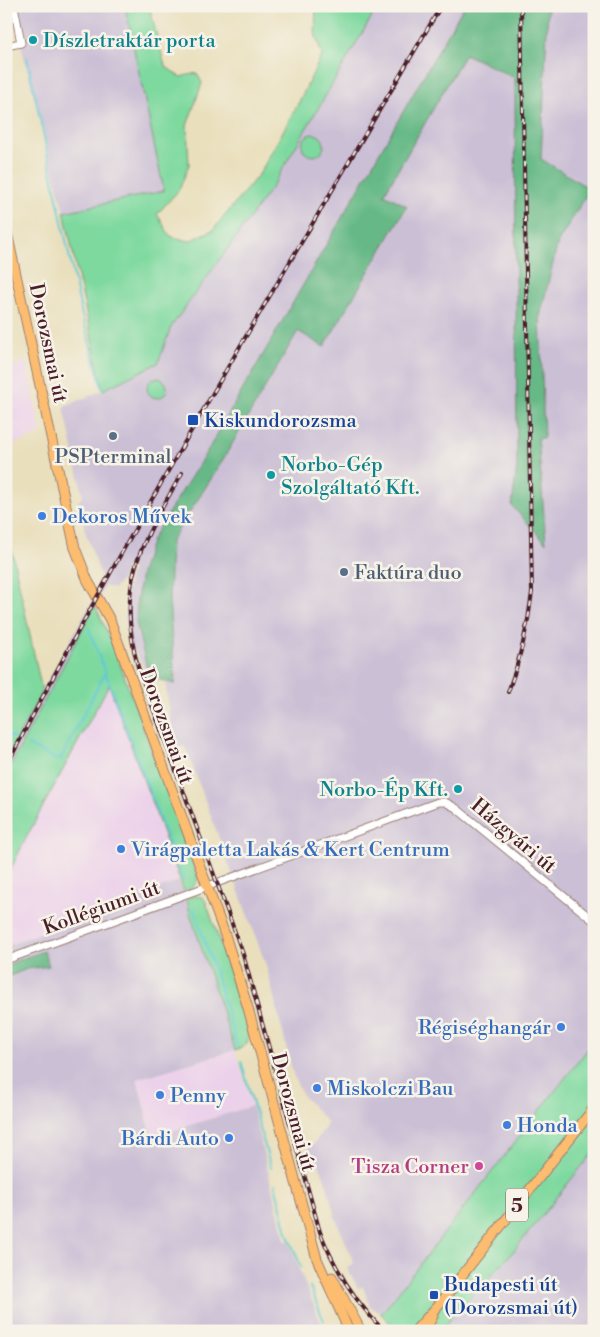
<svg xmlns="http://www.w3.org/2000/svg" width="600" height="1337" font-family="'Libre Bodoni',serif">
<rect width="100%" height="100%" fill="#f7f3e8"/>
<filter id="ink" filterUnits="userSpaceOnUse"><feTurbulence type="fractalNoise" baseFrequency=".02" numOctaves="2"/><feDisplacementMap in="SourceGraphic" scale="10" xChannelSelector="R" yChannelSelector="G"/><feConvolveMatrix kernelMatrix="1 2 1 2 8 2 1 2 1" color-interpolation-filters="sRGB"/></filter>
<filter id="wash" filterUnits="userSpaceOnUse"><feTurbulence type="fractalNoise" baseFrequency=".0096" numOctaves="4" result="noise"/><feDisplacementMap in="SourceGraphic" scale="20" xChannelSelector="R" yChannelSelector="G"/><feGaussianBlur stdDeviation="1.12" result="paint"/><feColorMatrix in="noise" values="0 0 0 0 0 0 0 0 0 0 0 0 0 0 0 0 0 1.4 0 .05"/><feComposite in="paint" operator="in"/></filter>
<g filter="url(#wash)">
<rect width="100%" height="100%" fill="#e9dfbc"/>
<!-- built -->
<g fill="#ecd1ea">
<polygon points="26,362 41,433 6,448 6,368"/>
<polygon points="109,684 179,881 6,946 6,879 26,838"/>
<polygon points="235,1050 252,1106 153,1137 137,1079"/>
</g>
<!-- industrial -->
<g fill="#cbbfd5">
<polygon points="11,6 125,6 165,191 64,212"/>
<polygon points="378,6 464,6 208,450 152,539 137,599 136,621 149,677 128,639 125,616 127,590 132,567 128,565 121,581 114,589 105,586 6,774 6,760 42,691 103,582 85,531 78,501 83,496 64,407 103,390 158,363 171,327 272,187"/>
<polygon points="548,6 594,6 594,1041 381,1314 370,1306 363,1287 358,1288 347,1269 354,1263 335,1217 327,1185 319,1164 307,1149 314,1144 328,1123 302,1095 293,1074 266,965 185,746 175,748 165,681 175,684 169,599 171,541 218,468 298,330 324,346 407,207 384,194 464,54 515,78 517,466 512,506 546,542 538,438 544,438 540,316 558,242 589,189 541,159"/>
<polygon points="179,881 187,899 190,913 235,1050 137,1079 152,1137 252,1106 285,1241 288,1241 324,1331 6,1331 6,946"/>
<polygon points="594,1151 594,1331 439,1331 512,1253"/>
</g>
<!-- green -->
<g fill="#7ed99f" stroke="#647c65">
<polygon points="125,6 149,6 165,66 180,77 197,73 202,83 187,126 189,165 179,190 157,214 170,236 189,241 213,230 260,173 299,102 322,55 315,33 316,6 378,6 272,187 171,327 158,363 103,390 64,212 164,191"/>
<circle cx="313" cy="145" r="11"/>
<circle cx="157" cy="388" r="10"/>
<polygon points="6,524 42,691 6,760"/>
<path d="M95,605L114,648L198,878C196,886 192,889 184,891L109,685L26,838L6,879V774Z"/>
<path d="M194,896L203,897L206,902C218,936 230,970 240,1004C243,1015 249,1027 248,1038C248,1046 242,1048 235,1050L190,913L187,899Z"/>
<polygon points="594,1041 594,1151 512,1253 439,1331 398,1331 381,1314"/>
</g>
<!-- forest -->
<g fill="#66b986" stroke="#586c58">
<polygon points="464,6 548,6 541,159 590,189 558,242 540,316 544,438 538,438 546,543 512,506 517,466 515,78 465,54 384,194 407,206 324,347 298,331 218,468 171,541 169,599 175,684 149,677 136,622 137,599 141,573 152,539 208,450"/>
<polygon points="44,951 49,966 27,969 7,977 6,985 6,967 18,960"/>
</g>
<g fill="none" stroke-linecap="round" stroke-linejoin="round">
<!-- stream -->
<g stroke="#5ec9d6" stroke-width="2">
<polyline points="27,58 82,315 102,388"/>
<polyline points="89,629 183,881"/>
<polyline points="6,734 14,738"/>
<polyline points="28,745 57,760 61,758 105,673"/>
<polyline points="193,908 217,977 237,1046"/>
<polyline points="241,1061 271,1168"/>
<polyline points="275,1184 288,1236 301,1267"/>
<polyline points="310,1287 324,1321"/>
</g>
</g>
</g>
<g filter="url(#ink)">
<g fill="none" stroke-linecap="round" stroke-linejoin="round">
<!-- minor casing -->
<g stroke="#9a7f74" stroke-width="9">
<g id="minor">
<polyline points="6,46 21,43 14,6"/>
<polyline points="6,960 438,802 445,802 456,808 594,921"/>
</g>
</g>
<!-- major casing -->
<g stroke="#9a7f74" stroke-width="11">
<g id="major">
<polyline points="6,228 75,548 88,581 110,620 225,935 248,1008 317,1259 349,1331"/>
<polyline points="332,1277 361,1331"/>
<polyline points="415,1331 441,1302 594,1108"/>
<polyline points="425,1331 433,1316"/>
</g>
</g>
<!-- minor -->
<use href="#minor" stroke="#fff" stroke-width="7"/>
<!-- major -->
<use href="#major" stroke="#fcbd6f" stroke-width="9"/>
<!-- rail casing -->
<g stroke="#4a1f2b" stroke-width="4">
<g id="rail">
<path d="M182,473C141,544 115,583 138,667L243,954L320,1232C335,1269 355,1302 384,1331"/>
<path d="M508,692C520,660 528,627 532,592L521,6"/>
<path d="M6,767C79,625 159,486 239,348C306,234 373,120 441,6"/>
</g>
</g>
<!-- rail -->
<use href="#rail" stroke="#f7f3e8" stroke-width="2" stroke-dasharray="5.5" stroke-linecap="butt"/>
</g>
</g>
<!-- markers -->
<g fill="#0f9aa8" stroke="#f7f3e8" stroke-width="2">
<circle cx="33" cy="40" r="5"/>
<circle cx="271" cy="475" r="5"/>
<circle cx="458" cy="789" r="5"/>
</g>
<g fill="#1a4fb4" stroke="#f7f3e8" stroke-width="2">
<rect x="187" y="414" width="12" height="12" rx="2.5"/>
<rect x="429" y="1290" width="10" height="10" rx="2.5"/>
</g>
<g fill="#5c6f8a" stroke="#f7f3e8" stroke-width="2">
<circle cx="113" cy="436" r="5"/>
<circle cx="344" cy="572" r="5"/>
</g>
<g fill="#3f7fe0" stroke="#f7f3e8" stroke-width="2">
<circle cx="42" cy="516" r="5"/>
<circle cx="121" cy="849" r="5"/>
<circle cx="561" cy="1027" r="5"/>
<circle cx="317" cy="1088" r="5"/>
<circle cx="160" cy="1095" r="5"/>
<circle cx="507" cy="1125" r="5"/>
<circle cx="229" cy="1138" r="5"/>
</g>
<circle fill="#d1479c" stroke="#f7f3e8" stroke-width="2" cx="479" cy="1166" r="5"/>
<g text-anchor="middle" stroke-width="5" stroke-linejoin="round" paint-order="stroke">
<!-- shield labels -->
<rect fill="#f7f3e8" stroke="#7e5f64" stroke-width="1" x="506" y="1188.5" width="22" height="33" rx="4"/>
<g font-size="19" font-weight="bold" fill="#4a1f2b">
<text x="517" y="1212">5</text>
</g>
<!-- culture labels -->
<g font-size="20" fill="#0d838f" stroke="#f7f3e8" text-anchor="start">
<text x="43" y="47">Díszletraktár porta</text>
<text x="281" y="471">Norbo-Gép<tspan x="281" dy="23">Szolgáltató Kft.</tspan></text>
<text x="448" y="796" text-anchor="end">Norbo-Ép Kft.</text>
</g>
<!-- street labels -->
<g font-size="20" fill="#4a1f2b" stroke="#f7f3e8">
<text transform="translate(49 343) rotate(78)" y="7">Dorozsmai út</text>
<text transform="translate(167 726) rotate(70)" y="7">Dorozsmai út</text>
<text transform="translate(514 835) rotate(40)" y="7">Házgyári út</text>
<text transform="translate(101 907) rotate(-20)" y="7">Kollégiumi út</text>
<text transform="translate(294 1112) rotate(75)" y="7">Dorozsmai út</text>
</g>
<!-- transit labels -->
<g font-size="20" fill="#164399" stroke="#f7f3e8" text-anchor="start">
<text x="204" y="427">Kiskundorozsma</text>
<text x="444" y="1291">Budapesti út<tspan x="444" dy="23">(Dorozsmai út)</tspan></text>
</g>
<!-- service labels -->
<g font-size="20" fill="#4e5e75" stroke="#f7f3e8">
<text x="113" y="463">PSPterminal</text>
<text x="354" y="579" text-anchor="start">Faktúra duo</text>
</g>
<!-- shop labels -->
<g font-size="20" fill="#366cbe" stroke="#f7f3e8" text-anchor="start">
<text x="52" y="523">Dekoros Művek</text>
<text x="131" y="856">Virágpaletta Lakás &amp; Kert Centrum</text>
<text x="551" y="1034" text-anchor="end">Régiséghangár</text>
<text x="327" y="1095">Miskolczi Bau</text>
<text x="170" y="1102">Penny</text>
<text x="517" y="1132">Honda</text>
<text x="219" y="1145" text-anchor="end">Bárdi Auto</text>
</g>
<!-- hotel labels -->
<g font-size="20" fill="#b23c85" stroke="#f7f3e8" text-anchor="end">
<text x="469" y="1173">Tisza Corner</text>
</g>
</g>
<!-- margin -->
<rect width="600" height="1337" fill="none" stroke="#f7f3e8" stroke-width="25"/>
</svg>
